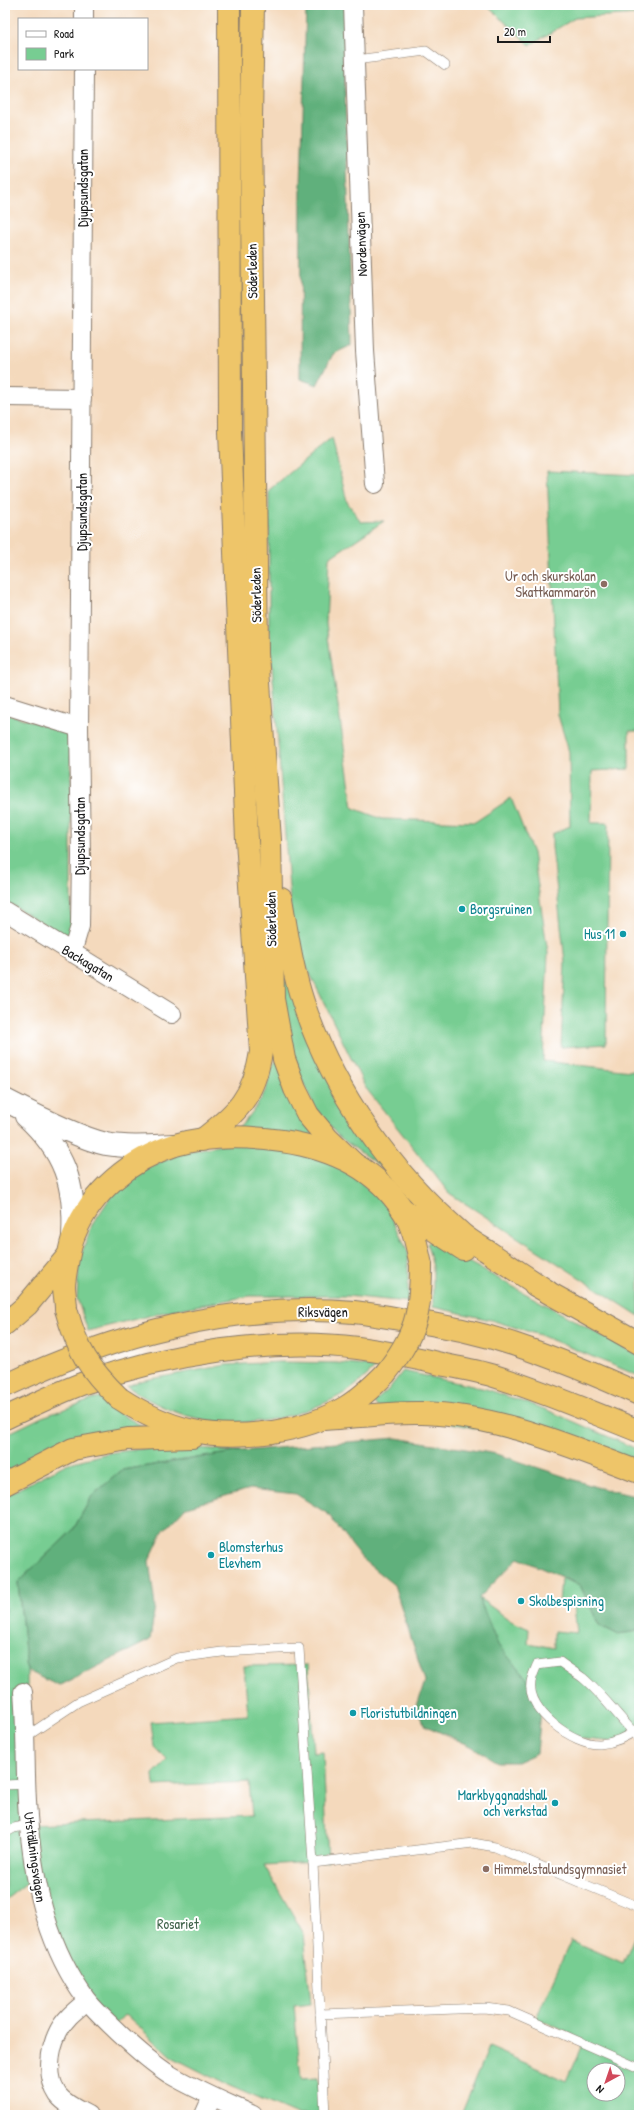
<svg xmlns="http://www.w3.org/2000/svg" width="644" height="2120" font-family="'Patrick Hand',sans-serif">
<rect width="100%" height="100%" fill="#fff"/>
<filter id="ink" filterUnits="userSpaceOnUse"><feTurbulence type="fractalNoise" baseFrequency=".025" numOctaves="2"/><feDisplacementMap in="SourceGraphic" scale="8" xChannelSelector="R" yChannelSelector="G"/><feConvolveMatrix kernelMatrix="1 2 1 2 8 2 1 2 1" color-interpolation-filters="sRGB"/></filter>
<filter id="wash" filterUnits="userSpaceOnUse"><feTurbulence type="fractalNoise" baseFrequency=".012" numOctaves="4" result="noise"/><feDisplacementMap in="SourceGraphic" scale="16" xChannelSelector="R" yChannelSelector="G"/><feGaussianBlur stdDeviation="0.9" result="paint"/><feColorMatrix in="noise" values="0 0 0 0 0 0 0 0 0 0 0 0 0 0 0 0 0 1.4 0 .05"/><feComposite in="paint" operator="in"/></filter>
<g filter="url(#wash)">
<rect width="100%" height="100%" fill="#f4d9bc"/>
<!-- green -->
<g fill="#77cd92" stroke="#4a7457" fill-rule="evenodd">
<polygon points="486,5 639,5 639,14 575,18 530,45"/>
<polygon points="332,438 347,502 361,522 384,521 329,558 326,624 353,808 382,819 475,822 511,798 533,853 548,953 543,1061 639,1072 639,1316 449,1193 365,1087 293,939 269,626 269,490"/>
<polygon points="547,471 639,475 639,731 629,731 629,769 592,771 591,823 608,823 606,1044 561,1047 565,962 552,847 552,834 570,826 569,752 558,715"/>
<polygon points="5,713 71,734 71,940 5,901"/>
<polygon points="284,967 385,1165 385,1170 338,1136 315,1108 301,1078 288,1037 281,975"/>
<path d="M277,1060L315,1139L237,1130C249,1117 259,1105 266,1089C270,1079 269,1068 277,1060Z"/>
<polygon points="239,1142 324,1160 354,1175 388,1209 408,1252 408,1302 347,1296 250,1296 168,1311 88,1331 77,1298 79,1261 92,1225 110,1198 145,1169 183,1152"/>
<polygon points="430,1241 639,1356 639,1376 540,1335 491,1320 433,1307 433,1267 427,1244"/>
<path d="M279,1362L337,1363L376,1367C368,1374 360,1383 351,1389C336,1399 318,1406 301,1412C239,1432 180,1424 127,1386L140,1381L226,1365Z"/>
<polygon points="403,1371 486,1389 547,1410 639,1450 639,1464 377,1407 374,1402 388,1390"/>
<polygon points="100,1397 119,1413 144,1427 81,1436 5,1474 5,1435 42,1417"/>
<polygon points="167,1446 241,1451 122,1470 92,1496 73,1530 18,1582 27,1671 29,1825 252,1816 249,1782 154,1786 153,1774 167,1760 154,1747 151,1722 248,1715 244,1666 308,1665 314,1753 323,1752 328,1861 264,1865 304,1934 311,2004 294,2006 301,2079 318,2078 320,2115 297,2115 225,2084 172,2057 125,2014 113,2027 87,2001 34,1877 5,1900 5,1496 66,1464 108,1453"/>
<polygon points="561,1578 580,1585 599,1625 617,1634 639,1631 639,1723 633,1733 615,1742 574,1738 541,1711 530,1683 498,1645 479,1598 511,1621 529,1629 528,1643 554,1648 554,1631 577,1633 574,1605 559,1604"/>
<path d="M639,1926V2115H461L489,2047L566,2081L584,2040L536,2018L571,1940L623,1963ZM594,2070H618V2094H594Z"/>
</g>
<!-- forest -->
<g fill="#61b07c" stroke="#3e664c">
<polygon points="306,5 346,5 345,89 352,345 333,354 317,385 300,379 301,186"/>
<polygon points="396,1438 497,1454 596,1487 639,1497 639,1631 617,1634 599,1625 580,1585 518,1558 479,1598 498,1645 531,1683 541,1711 537,1753 517,1762 497,1762 471,1746 426,1726 416,1709 425,1681 394,1585 363,1560 328,1514 296,1494 250,1489 186,1507 163,1531 149,1561 155,1606 150,1640 59,1686 27,1671 18,1582 73,1530 92,1496 122,1470 241,1451"/>
</g>
</g>
<g filter="url(#ink)">
<g fill="none" stroke-linecap="round" stroke-linejoin="round">
<!-- service casing -->
<g stroke="#887a6c" stroke-width="10">
<g id="service">
<polyline points="355,60 426,51 445,65"/>
<path d="M639,1728C627,1737 615,1743 600,1744C574,1745 526,1711 531,1682C532,1676 535,1670 537,1665L560,1662C568,1668 576,1673 583,1678C604,1696 620,1719 639,1738"/>
<polyline points="27,1736 78,1702 177,1658 222,1652 299,1648 313,1863 325,2115"/>
<polyline points="5,1785 27,1784"/>
<polyline points="5,1833 14,1828 28,1825"/>
<polyline points="313,1863 473,1843 495,1847 639,1907"/>
<polyline points="320,2014 485,2008 509,2011 639,2068"/>
</g>
</g>
<!-- minor casing -->
<g stroke="#887a6c" stroke-width="20">
<g id="minor">
<polyline points="353,5 365,351 375,484"/>
<polyline points="84,19 84,5"/>
<polyline points="5,397 82,398"/>
<polyline points="5,705 79,728"/>
<polyline points="5,911 172,1014"/>
<polyline points="72,953 80,926 81,855 79,728 84,69"/>
<path d="M23,1692C27,1737 24,1782 29,1827C35,1889 49,1949 86,1999C96,2012 109,2023 120,2034C135,2048 152,2063 169,2074C196,2090 225,2102 253,2115"/>
<path d="M87,2001C76,2010 64,2019 58,2032C49,2050 46,2077 58,2095C65,2104 78,2110 88,2115"/>
<polyline points="204,2115 212,2097"/>
</g>
</g>
<!-- tertiary casing -->
<g stroke="#887a6c" stroke-width="24">
<g id="tertiary">
<path d="M5,1100C30,1113 79,1138 106,1144C129,1148 151,1146 174,1145"/>
<path d="M26,1116C64,1151 76,1184 73,1236"/>
</g>
</g>
<!-- trunk casing -->
<g stroke="#887a6c" stroke-width="24">
<g id="trunk">
<polyline points="253,5 251,119 257,654 270,840 273,999 284,1059 295,1089 308,1115 328,1139 352,1162"/>
<path d="M281,899C287,933 292,969 303,1002C333,1092 391,1173 462,1234C470,1241 481,1247 490,1253C509,1266 528,1278 547,1291"/>
<path d="M202,1140C237,1113 254,1097 261,1052L247,840L230,432L229,5"/>
<polyline points="402,1209 463,1249"/>
<polyline points="535,1285 639,1343"/>
<path d="M66,1309C66,1301 64,1293 64,1285C65,1274 70,1244 74,1235C91,1192 131,1159 175,1145C209,1135 247,1136 282,1141C329,1148 375,1167 402,1209C413,1225 417,1247 421,1265"/>
<polyline points="5,1324 27,1305 67,1257"/>
<path d="M5,1386C112,1335 235,1301 354,1312C371,1314 389,1317 406,1320C443,1325 480,1333 516,1345C558,1359 599,1376 639,1394"/>
<path d="M119,1398C171,1432 211,1440 272,1432C298,1428 323,1421 346,1407C361,1398 373,1386 385,1374"/>
<path d="M5,1418C31,1406 57,1393 84,1383C167,1354 270,1337 358,1348C387,1352 417,1358 445,1365C461,1368 478,1371 494,1376C543,1391 591,1412 639,1431"/>
<path d="M324,1419C356,1417 389,1412 422,1413C498,1415 569,1446 639,1472"/>
<polyline points="5,1484 73,1449 128,1439 192,1437"/>
</g>
</g>
<!-- service -->
<use href="#service" stroke="#fff" stroke-width="9"/>
<!-- minor -->
<use href="#minor" stroke="#fff" stroke-width="18"/>
<!-- tertiary -->
<use href="#tertiary" stroke="#fff" stroke-width="22"/>
<!-- trunk -->
<use href="#trunk" stroke="#eec569" stroke-width="22"/>
<!-- trunk-bridge casing -->
<g stroke="#887a6c" stroke-width="24" stroke-linecap="butt">
<g id="trunk-bridge">
<path d="M66,1309C77,1350 89,1369 119,1398"/>
<path d="M385,1374C415,1336 421,1314 421,1265"/>
</g>
</g>
<!-- trunk-bridge -->
<use href="#trunk-bridge" stroke="#eec569" stroke-width="22"/>
</g>
</g>
<!-- markers -->
<g fill="#8d6e63" stroke="#fff" stroke-width="1.5">
<circle cx="604" cy="584" r="4"/>
<circle cx="486" cy="1869" r="4"/>
</g>
<g fill="#0f9aa8" stroke="#fff" stroke-width="1.5">
<circle cx="462" cy="909" r="4"/>
<circle cx="623" cy="934" r="4"/>
<circle cx="211" cy="1555" r="4"/>
<circle cx="521" cy="1601" r="4"/>
<circle cx="353" cy="1713" r="4"/>
<circle cx="555" cy="1803" r="4"/>
</g>
<g text-anchor="middle" stroke-width="4" stroke-linejoin="round" paint-order="stroke">
<!-- street labels -->
<g font-size="14" fill="#1c1c1c" stroke="#fff">
<text transform="translate(83 188) rotate(-90)" y="5">Djupsundsgatan</text>
<text transform="translate(361 244) rotate(-92)" y="5">Nordenvägen</text>
<text transform="translate(252 271) rotate(-91)" y="5">Söderleden</text>
<text transform="translate(82 512) rotate(-90)" y="5">Djupsundsgatan</text>
<text transform="translate(256 595) rotate(-91)" y="5">Söderleden</text>
<text transform="translate(80 836) rotate(-90)" y="5">Djupsundsgatan</text>
<text transform="translate(271 919) rotate(-91)" y="5">Söderleden</text>
<text transform="translate(88 963) rotate(31)" y="5">Backagatan</text>
<text x="323" y="1317">Riksvägen</text>
<text transform="translate(35 1857) rotate(82)" y="5">Utställningsvägen</text>
</g>
<!-- education labels -->
<g font-size="14" fill="#785e54" stroke="#fff" text-anchor="end">
<text x="596" y="581">Ur och skurskolan<tspan x="596" dy="16">Skattkammarön</tspan></text>
<text x="494" y="1874" text-anchor="start">Himmelstalundsgymnasiet</text>
</g>
<!-- culture labels -->
<g font-size="14" fill="#0d838f" stroke="#fff" text-anchor="start">
<text x="470" y="914">Borgsruinen</text>
<text x="615" y="939" text-anchor="end">Hus 11</text>
<text x="219" y="1552">Blomsterhus<tspan x="219" dy="16">Elevhem</tspan></text>
<text x="529" y="1606">Skolbespisning</text>
<text x="361" y="1718">Floristutbildningen</text>
<text x="547" y="1800" text-anchor="end">Markbyggnadshall<tspan x="547" dy="16">och verkstad</tspan></text>
</g>
<!-- park labels -->
<g font-size="14" fill="#40634b" stroke="#fff">
<text x="178" y="1929">Rosariet</text>
</g>
</g>
<!-- margin -->
<rect width="644" height="2120" fill="none" stroke="#fff" stroke-width="20"/>
<!-- legend -->
<rect x="18" y="18" width="130" height="52" fill="#ffffff" stroke="#a4a4a4"/>
<rect x="26" y="31" width="20" height="6" fill="#ffffff" stroke="#a4a4a4"/>
<text x="54" y="38" font-size="12" fill="#1c1c1c">Road</text>
<rect x="26" y="48" width="20" height="12" fill="#77cd92" stroke="#a4a4a4"/>
<text x="54" y="58" font-size="12" fill="#1c1c1c">Park</text>
<!-- north arrow -->
<g transform="translate(606 2082) rotate(220)"><circle r="19" fill="#ffffff" stroke="#a4a4a4"/>
<path d="M0-3L7 15L0 10L-7 15Z" fill="#d1495b"/>
<text y="-6" font-size="11" font-weight="bold" text-anchor="middle" fill="#1c1c1c">N</text>
</g>
<!-- scale -->
<path d="M498 36v6h52v-6" fill="none" stroke="#1c1c1c" stroke-width="2"/>
<text x="504" y="36" font-size="12" fill="#1c1c1c" stroke="#ffffff" stroke-width="3" paint-order="stroke">20 m</text>
</svg>
